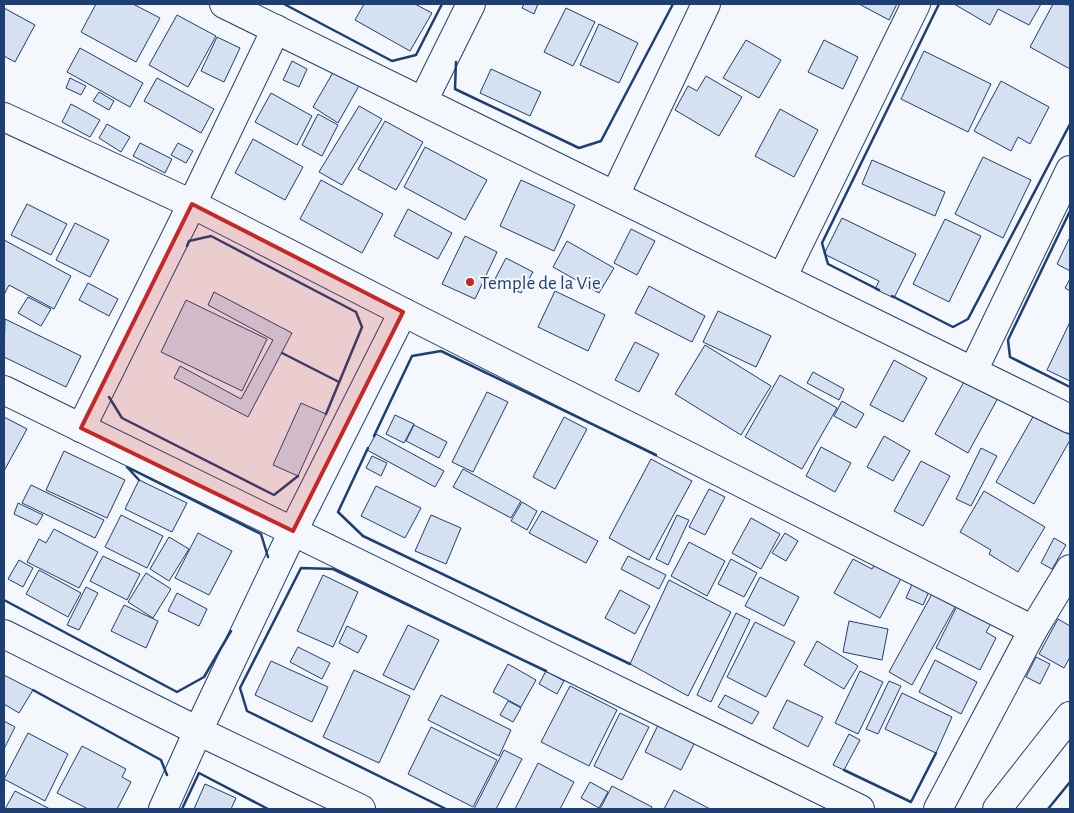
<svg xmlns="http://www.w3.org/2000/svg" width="1074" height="813" font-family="'Alegreya Sans',sans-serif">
<rect width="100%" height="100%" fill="#f4f7fb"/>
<!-- building -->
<g fill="#d5e0f0" stroke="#1d3f73">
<polygon points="96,4 133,4 160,18 136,62 81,32"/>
<polygon points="364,4 415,4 432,13 410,51 355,20"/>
<polygon points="524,4 538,4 534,14 522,8"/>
<polygon points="859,4 897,4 889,20"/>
<polygon points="954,4 1041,4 1029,25 998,9 990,25"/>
<polygon points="1053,4 1070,5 1070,69 1030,47"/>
<polygon points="4,8 35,25 15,62 4,56"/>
<polygon points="566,8 595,22 573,66 544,52"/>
<polygon points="177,15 216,36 188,87 149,65"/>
<polygon points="599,24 638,43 619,83 580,65"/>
<polygon points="217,37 240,48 224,82 201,71"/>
<polygon points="746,40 781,60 759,98 723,78"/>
<polygon points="824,40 858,57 843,89 808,72"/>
<polygon points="80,48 143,83 130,107 67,72"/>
<polygon points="924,51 991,84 968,132 901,99"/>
<polygon points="292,61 307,69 299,87 283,80"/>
<polygon points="335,69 360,84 338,123 313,107"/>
<polygon points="491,69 541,92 530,116 480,93"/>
<polygon points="706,76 742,97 719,136 675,110 688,86 697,91"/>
<polygon points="70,78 86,86 81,95 66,88"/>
<polygon points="157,78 214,109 201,133 144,101"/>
<polygon points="1001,81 1049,107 1030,144 1018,137 1011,151 974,131"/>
<polygon points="99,92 114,101 109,110 93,101"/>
<polygon points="271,93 312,116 297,145 255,122"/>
<polygon points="71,104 100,120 90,137 62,122"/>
<polygon points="359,106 382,119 342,185 319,172"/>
<polygon points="780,109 818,130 794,177 755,156"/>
<polygon points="318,114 338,125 322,156 302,145"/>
<polygon points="385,121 423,142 396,190 358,169"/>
<polygon points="107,124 130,137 121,152 99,138"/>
<polygon points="253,139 303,167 285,200 235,173"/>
<polygon points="140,143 172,159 165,173 133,156"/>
<polygon points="178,143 193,151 186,163 171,155"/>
<polygon points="425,147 487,180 465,220 404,187"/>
<polygon points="983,157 1031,180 1003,238 955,214"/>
<polygon points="872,160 945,192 935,216 862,184"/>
<polygon points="321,180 383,214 362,253 300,219"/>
<polygon points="521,180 575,205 554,251 500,226"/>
<polygon points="27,204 67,224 51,255 11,235"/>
<polygon points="408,209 452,233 438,259 394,236"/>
<polygon points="842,218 916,254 894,298 875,289 879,281 824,254"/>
<polygon points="945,219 981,236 949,302 913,284"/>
<polygon points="75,223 109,240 90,277 56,260"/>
<polygon points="631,229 655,241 637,275 614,263"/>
<polygon points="465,236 497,252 475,299 442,284"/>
<polygon points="1069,239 1070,240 1070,271 1057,264"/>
<polygon points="4,240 71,276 54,309 9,285 4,295"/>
<polygon points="567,241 614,268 599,293 553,267"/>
<polygon points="506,258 533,272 521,293 495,279"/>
<polygon points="1070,279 1070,291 1065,288"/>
<polygon points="88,283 118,299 109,316 79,300"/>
<polygon points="649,286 705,316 692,342 635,313"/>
<polygon points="555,291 605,315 588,351 538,327"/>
<polygon points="214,292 292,333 248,417 174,378 180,366 241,399 273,340 208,305"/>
<polygon points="28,297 51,309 41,326 18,313"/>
<polygon points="186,300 267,339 242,391 161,352"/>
<polygon points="718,311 771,336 756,367 703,342"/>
<polygon points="5,319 81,356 66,387 4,357"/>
<polygon points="1070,322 1070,381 1047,370"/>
<polygon points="635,342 659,354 639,392 615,380"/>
<polygon points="705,345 771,386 741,435 675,394"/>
<polygon points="894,360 927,378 903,422 870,405"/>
<polygon points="813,372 844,389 839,400 807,383"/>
<polygon points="780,375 837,408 802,469 745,437"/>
<polygon points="965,380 998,398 968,453 935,434"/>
<polygon points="487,392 508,402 473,472 452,462"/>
<polygon points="842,401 864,414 856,428 834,416"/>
<polygon points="301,403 326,414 298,476 273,465"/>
<polygon points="395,415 414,424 404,443 386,434"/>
<polygon points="1034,415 1070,435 1070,440 1034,504 996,482"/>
<polygon points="4,417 27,429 4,471"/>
<polygon points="564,417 587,429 555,489 533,477"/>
<polygon points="414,425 447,442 439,458 406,441"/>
<polygon points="376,434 444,471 435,487 367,450"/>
<polygon points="884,436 910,451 893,481 867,467"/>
<polygon points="821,447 851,463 835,492 806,476"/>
<polygon points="981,448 997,456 971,506 956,499"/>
<polygon points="64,451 125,480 107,518 46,490"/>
<polygon points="372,456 387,463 381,476 366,468"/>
<polygon points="651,459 692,481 649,560 609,538"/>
<polygon points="921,461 950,476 923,526 894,511"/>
<polygon points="463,469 521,501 511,518 453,487"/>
<polygon points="139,480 187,503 172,532 125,509"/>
<polygon points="31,485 104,520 95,538 22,503"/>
<polygon points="376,486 421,508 405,538 361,516"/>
<polygon points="709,489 725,497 705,535 689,527"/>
<polygon points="984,491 1045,527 1018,572 989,554 991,550 960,532"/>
<polygon points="522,502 537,511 527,530 511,521"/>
<polygon points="18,503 43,515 37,525 14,514"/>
<polygon points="542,511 598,541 586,563 529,533"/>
<polygon points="121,515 163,536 147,568 105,547"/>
<polygon points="431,515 461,528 446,564 415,551"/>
<polygon points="677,515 689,520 668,565 656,559"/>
<polygon points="751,518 780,534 761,569 732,553"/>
<polygon points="54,529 98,552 79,588 27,562 39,539 46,543"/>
<polygon points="198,533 232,551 209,595 175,578"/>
<polygon points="785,533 798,541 786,561 772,553"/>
<polygon points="169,537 189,549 169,581 150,569"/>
<polygon points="1054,538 1066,545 1052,569 1041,563"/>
<polygon points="689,542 725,561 707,596 671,576"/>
<polygon points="103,556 140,574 127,600 90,581"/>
<polygon points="628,556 666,575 659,589 621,569"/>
<polygon points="731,559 757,573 744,597 718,584"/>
<polygon points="853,559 872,569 878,559 904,573 880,618 834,593"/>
<polygon points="19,560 33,568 23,587 8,579"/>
<polygon points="39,570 81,593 68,617 26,594"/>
<polygon points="146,573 171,589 153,618 128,602"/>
<polygon points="323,575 358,592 333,647 297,631"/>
<polygon points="760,577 799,597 784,626 745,606"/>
<polygon points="669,580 731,612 688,696 630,664"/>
<polygon points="913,582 930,589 923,605 906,598"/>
<polygon points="86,587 98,593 79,630 67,625"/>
<polygon points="620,590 650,606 635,634 605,618"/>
<polygon points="177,593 207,609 199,626 168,611"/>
<polygon points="932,594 955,607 912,685 889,672"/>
<polygon points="958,604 992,622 986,632 996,638 980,670 936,648"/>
<polygon points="124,605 158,621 146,648 111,631"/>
<polygon points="736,613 750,620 711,702 697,695"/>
<polygon points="1058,619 1070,626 1070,657 1064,668 1039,654"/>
<polygon points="849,621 888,629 882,660 843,652"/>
<polygon points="755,622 795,642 766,697 727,677"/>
<polygon points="408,625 439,640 414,690 383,675"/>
<polygon points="347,626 367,636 358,653 339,643"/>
<polygon points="817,641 858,666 844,689 804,665"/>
<polygon points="298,647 330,663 322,679 290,662"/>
<polygon points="1036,657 1050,664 1040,684 1026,677"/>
<polygon points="935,660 977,682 961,714 919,692"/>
<polygon points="271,661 328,687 312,722 255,695"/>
<polygon points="508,664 536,680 521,707 493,692"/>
<polygon points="354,670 410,696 379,763 323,737"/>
<polygon points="546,671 564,681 557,694 539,684"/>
<polygon points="860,671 883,682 858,734 835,723"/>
<polygon points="4,675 33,690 19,713 4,704"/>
<polygon points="889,681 901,686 878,734 866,729"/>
<polygon points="570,686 617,710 589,766 541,742"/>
<polygon points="902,693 952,717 936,753 885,729"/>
<polygon points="441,695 511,730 499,756 428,720"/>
<polygon points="725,695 759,712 752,724 718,707"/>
<polygon points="787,700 823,717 808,747 773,728"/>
<polygon points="508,701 521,708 513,722 500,715"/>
<polygon points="620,713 649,727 622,780 594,766"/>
<polygon points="4,721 15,727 4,749"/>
<polygon points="660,721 696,740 681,770 645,752"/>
<polygon points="431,727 497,760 473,807 408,774"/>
<polygon points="28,733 68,754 45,801 4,779"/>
<polygon points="849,734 860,740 844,770 833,765"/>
<polygon points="82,746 126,769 122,777 131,782 117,809 88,809 57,793"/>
<polygon points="504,750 522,759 496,809 474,809"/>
<polygon points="538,763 574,782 560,809 515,809"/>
<polygon points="590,782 608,792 599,808 581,798"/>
<polygon points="205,784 236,798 231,809 194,809"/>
<polygon points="612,786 652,807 651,809 600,809"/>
<polygon points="674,790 710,809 664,809"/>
<polygon points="15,791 50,809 5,809"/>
</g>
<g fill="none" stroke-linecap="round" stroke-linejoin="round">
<!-- minor casing -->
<g stroke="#1d3f73" stroke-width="30">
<g id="minor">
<polyline points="224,4 1070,419"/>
<polyline points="423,101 471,4"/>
<polyline points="4,117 192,204 403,312 1033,630"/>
<polyline points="615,195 706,4"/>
<polyline points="782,278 916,4"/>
<polyline points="973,371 1070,170"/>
<polyline points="4,390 860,809"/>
<polyline points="81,428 192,204 276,29"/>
<polyline points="4,634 198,731 361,809"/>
<polyline points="163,809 198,731 293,531 403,312"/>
<polyline points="938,809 1033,630 1070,569"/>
<polyline points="997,809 1070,716"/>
</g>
</g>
<!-- minor -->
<use href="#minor" stroke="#f4f7fb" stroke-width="28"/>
<!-- wall -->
<g stroke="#1d3f73" stroke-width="2.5">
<polyline points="284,4 392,61 416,55 442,4"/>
<polyline points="456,62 455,89 579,148 601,141 673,4"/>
<polyline points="1070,211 1008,340 1010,357 1070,387"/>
<polyline points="187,246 189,241 211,236 356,312 362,327 326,414"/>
<polyline points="879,290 828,264 822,243 939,4"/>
<polyline points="892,296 953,327 968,319 1070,124"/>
<polyline points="282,353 339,382"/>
<polyline points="109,397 122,418 274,495 298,476"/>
<polyline points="374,436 412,356 441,351 656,455"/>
<polyline points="368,448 338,512 363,536 630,664"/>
<polyline points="139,480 127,467 261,534 268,557"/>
<polyline points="4,600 177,692 204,677 231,631"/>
<polyline points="33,690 161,760 167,775"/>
<polyline points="844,770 911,802 936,753"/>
<polyline points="182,809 199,773 268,809"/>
<polyline points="446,809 247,711 240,688 301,568 333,569 546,671"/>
<polyline points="1048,809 1070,782"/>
</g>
</g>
<!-- marked area -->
<path fill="#c62828" fill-opacity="0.2" stroke="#c62828" stroke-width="4" stroke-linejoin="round" d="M192,204L403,312L293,531L81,428Z"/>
<!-- markers -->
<circle fill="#c62828" stroke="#f4f7fb" stroke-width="2" cx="470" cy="282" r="5"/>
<g text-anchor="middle" stroke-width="4" stroke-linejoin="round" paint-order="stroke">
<!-- poi labels -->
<g font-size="19" fill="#1d3f73" stroke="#f4f7fb" text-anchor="start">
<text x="480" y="289">Temple de la Vie</text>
</g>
</g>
<!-- border -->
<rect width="1074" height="813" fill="none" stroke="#1d3f73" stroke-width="10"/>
</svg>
